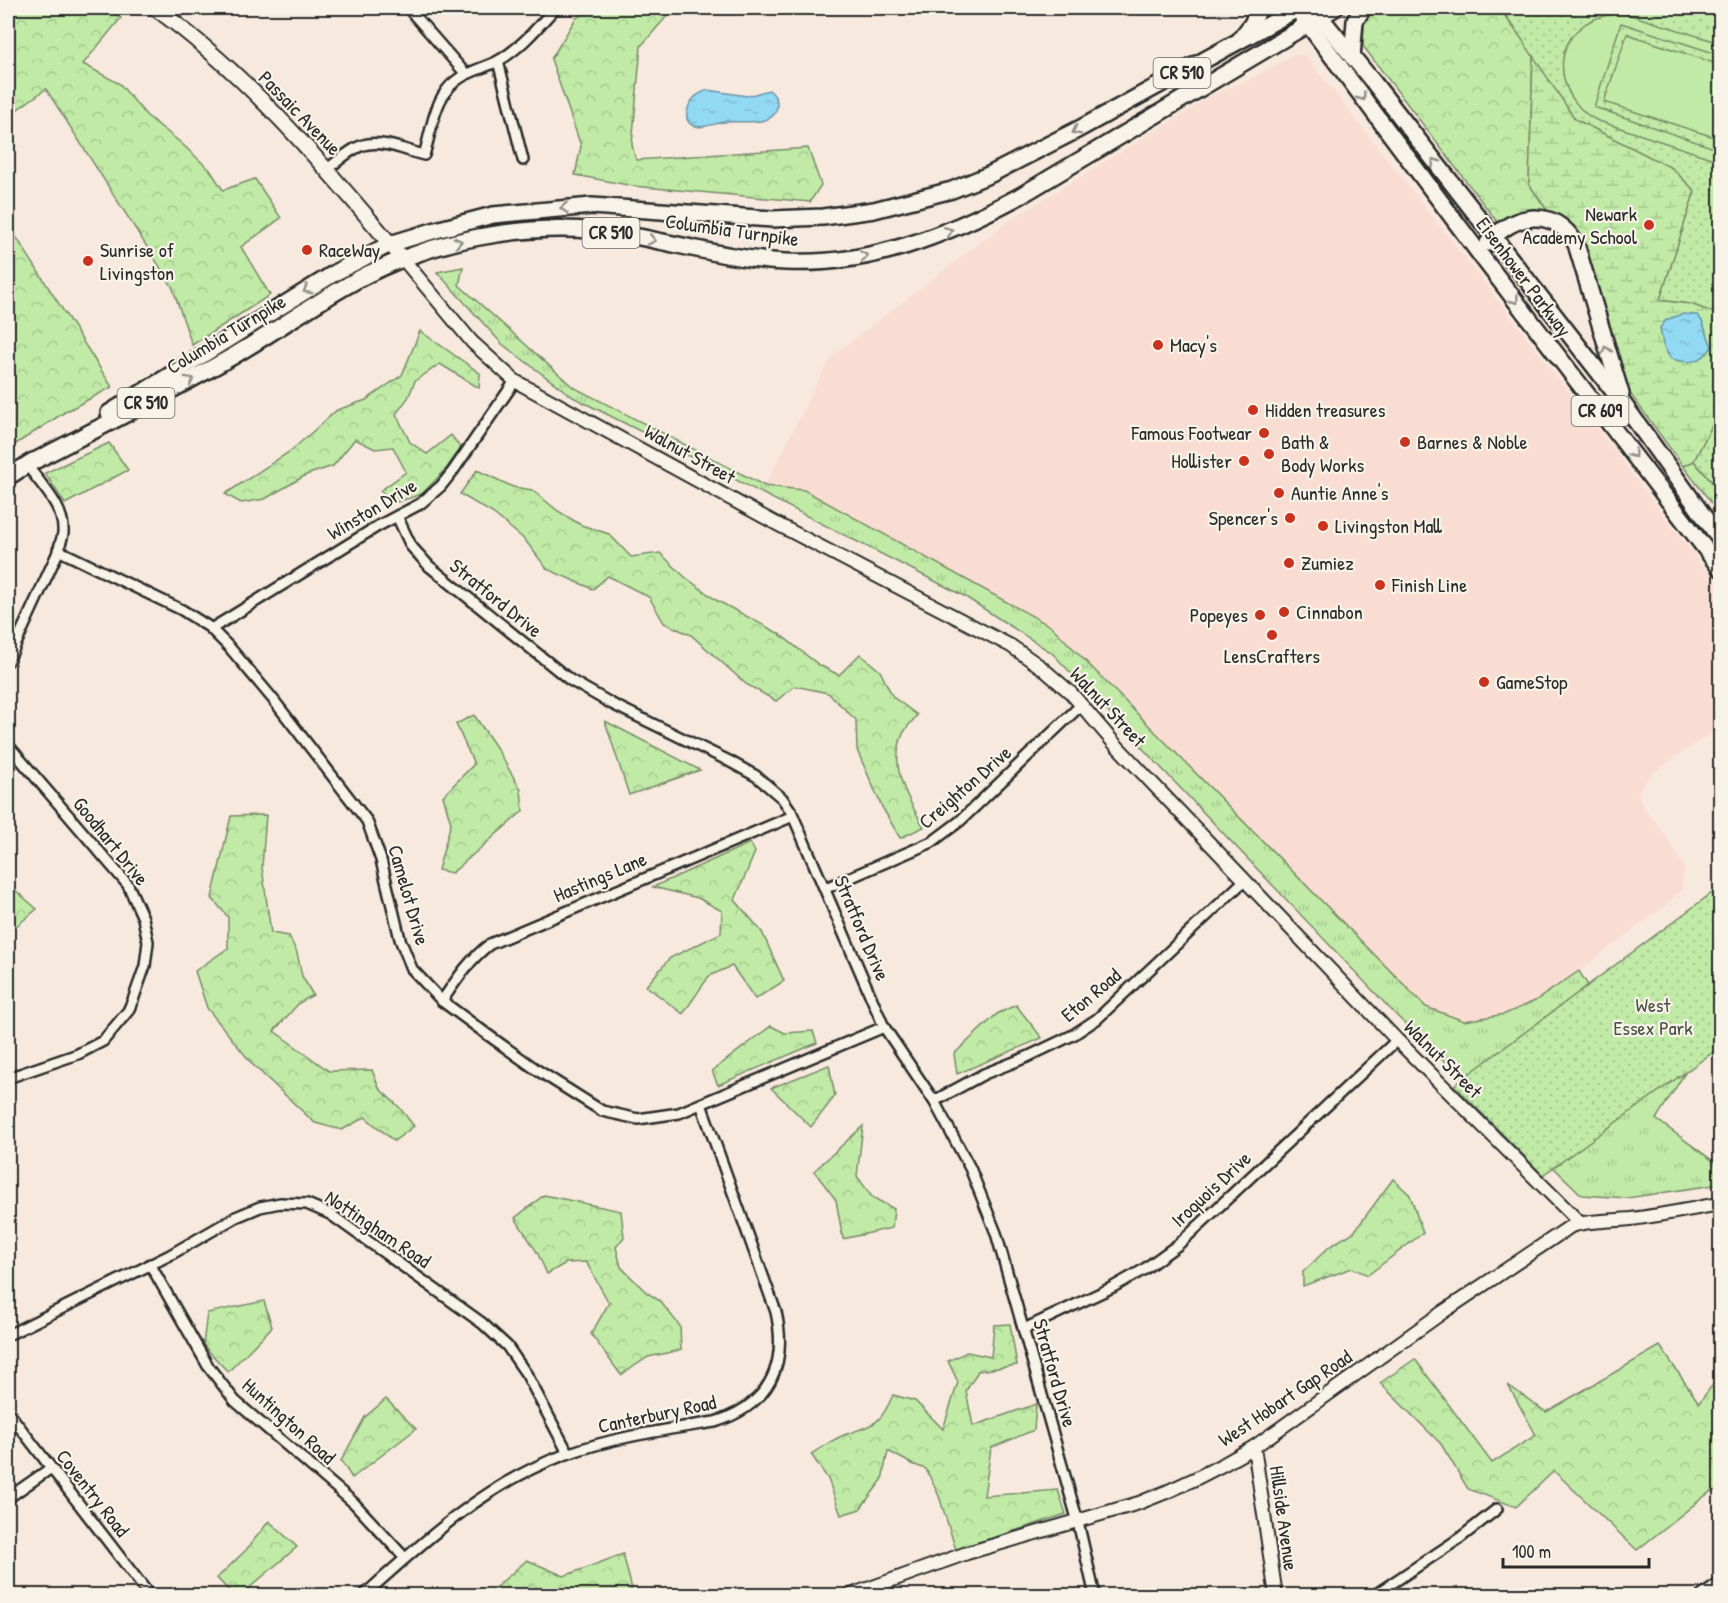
<svg xmlns="http://www.w3.org/2000/svg" width="1728" height="1603" font-family="'Patrick Hand',sans-serif">
<defs>
<pattern id="grass-tufts" width="24" height="20" patternUnits="userSpaceOnUse" patternTransform="scale(1.5)"><rect width="24" height="20" fill="#c0eaa6"/><path d="M3 7l-1-3M5 7V3M7 7l1-3M15 17l-1-3M17 17v-4M19 17l1-3" fill="none" stroke="#a5c98f"/></pattern>
<pattern id="forest-crowns" width="20" height="18" patternUnits="userSpaceOnUse" patternTransform="scale(1.5)"><rect width="20" height="18" fill="#c0eaa6"/><path d="M2 6a3 3 0 1 1 6 0M12 15a3 3 0 1 1 6 0" fill="none" stroke="#a5c98f"/></pattern>
<pattern id="wetland-marsh" width="20" height="14" patternUnits="userSpaceOnUse" patternTransform="scale(1.5)"><rect width="20" height="14" fill="#c0eaa6"/><path d="M1 5h8M5 5V1M11 12h8M15 12V8" fill="none" stroke="#a5c98f"/></pattern>
<pattern id="park-dots" width="8" height="8" patternUnits="userSpaceOnUse" patternTransform="scale(1.5)"><rect width="8" height="8" fill="#c0eaa6"/><path d="M2 2h.1M6 6h.1" fill="none" stroke="#a5c98f" stroke-width="1.8" stroke-linecap="round"/></pattern>
<pattern id="water-ripples" width="26" height="14" patternUnits="userSpaceOnUse" patternTransform="scale(1.5)"><rect width="26" height="14" fill="#92d9f4"/><path d="M2 4q2-2 4 0t4 0M15 11q2-2 4 0t4 0" fill="none" stroke="#7ebad1"/></pattern>
</defs>
<rect width="100%" height="100%" fill="#f8e9de"/>
<filter id="ink" filterUnits="userSpaceOnUse"><feTurbulence type="fractalNoise" baseFrequency=".0167" numOctaves="2"/><feDisplacementMap in="SourceGraphic" scale="12" xChannelSelector="R" yChannelSelector="G"/><feConvolveMatrix kernelMatrix="1 2 1 2 8 2 1 2 1" color-interpolation-filters="sRGB"/></filter>
<g filter="url(#ink)">
<!-- built -->
<polygon fill="#f9ddd2" points="1294,54 1305,55 1477,273 1720,588 1720,727 1654,772 1638,791 1642,806 1665,834 1684,866 1682,889 1666,905 1579,971 1535,1001 1505,1014 1464,1021 1426,1007 1052,627 805,490 765,486 815,386 833,355 1007,222 1216,93 1245,82"/>
<!-- grass -->
<g fill="url(#grass-tufts)" stroke="#768a68" stroke-width="1.5">
<polygon points="463,267 459,285 573,387 765,486 804,490 1052,627 1426,1007 1464,1021 1505,1014 1535,1001 1579,971 1597,1000 1690,1065 1656,1119 1720,1166 1720,1184 1627,1198 1582,1195 1398,1017 1052,653 964,596 573,397 502,344 437,272"/>
<polygon points="1694,461 1720,492 1720,514 1683,466"/>
</g>
<!-- forest -->
<g fill="url(#forest-crowns)" stroke="#768a68" stroke-width="1.5">
<polygon points="8,8 105,8 121,18 83,64 120,84 146,115 181,143 210,170 223,190 255,179 281,218 241,247 270,295 192,345 172,286 46,89 8,116"/>
<polygon points="596,8 674,8 641,46 632,145 636,160 808,148 821,185 810,202 633,186 575,175 581,146 551,59 576,18"/>
<polygon points="1375,8 1499,8 1533,54 1529,184 1549,213 1498,223 1363,46 1364,23"/>
<polygon points="8,224 112,387 65,412 8,449"/>
<polygon points="420,331 480,373 479,388 440,364 415,381 408,398 396,414 410,442 427,454 451,435 461,448 446,469 422,494 397,502 380,491 406,472 393,447 375,449 355,439 333,466 306,475 265,499 241,503 225,494 292,450 337,410 366,400 402,375"/>
<polygon points="109,443 128,470 65,504 45,473"/>
<path d="M477,470L513,487L532,490L558,511L581,525L609,534L631,557L660,553L685,577L716,600L778,633L819,665L839,675L860,654L880,671L893,697L917,715C913,721 906,727 903,734C888,767 908,799 924,827L900,838L882,807L857,750L856,720L828,693L795,686L776,701L746,684L691,635L664,623L649,597L608,576L593,589L547,569L525,540L494,514L460,494Z"/>
<polygon points="474,715 496,747 521,790 523,811 452,873 438,870 451,823 443,796 474,764 456,724"/>
<polygon points="605,721 700,770 629,795"/>
<polygon points="266,815 262,867 271,933 289,936 297,953 302,976 313,995 299,1003 274,1031 329,1071 372,1070 379,1088 399,1107 414,1126 394,1141 365,1117 342,1130 315,1123 253,1065 207,1008 195,971 228,948 228,917 212,898 231,816"/>
<polygon points="750,843 755,852 735,900 762,932 784,981 755,999 732,966 709,976 683,1014 646,986 670,958 721,933 722,911 698,898 653,887"/>
<polygon points="8,884 37,909 8,933"/>
<polygon points="1016,1005 1042,1038 957,1074 954,1054 997,1014"/>
<polygon points="771,1026 785,1033 813,1031 817,1043 718,1085 712,1071"/>
<polygon points="829,1065 835,1096 811,1127 771,1088"/>
<polygon points="863,1126 857,1176 872,1197 894,1209 892,1228 843,1239 836,1200 814,1171"/>
<polygon points="1393,1179 1410,1195 1423,1233 1368,1275 1352,1268 1303,1286 1303,1272 1330,1246 1354,1232"/>
<polygon points="544,1195 621,1211 624,1237 616,1247 621,1267 646,1292 660,1301 680,1326 681,1350 648,1357 621,1375 591,1334 609,1303 586,1262 566,1263 547,1274 537,1252 515,1218"/>
<polygon points="264,1301 272,1327 228,1372 203,1345 207,1313"/>
<path d="M1010,1324L1017,1365L978,1371L966,1391L973,1426L1036,1404L1034,1430L991,1448L984,1496L1058,1490L1066,1514L956,1550L939,1496L926,1469L912,1464L888,1451L882,1480L860,1509L841,1515L828,1479L811,1454C822,1448 833,1439 844,1435C874,1424 879,1427 893,1395L915,1401L943,1429L958,1382L948,1361L967,1352L991,1357L994,1325Z"/>
<polygon points="1660,1346 1699,1403 1720,1375 1720,1489 1710,1492 1637,1550 1554,1471 1516,1507 1468,1489 1441,1444 1380,1383 1415,1359 1492,1463 1536,1435 1508,1385 1546,1412"/>
<polygon points="386,1399 416,1429 352,1478 341,1461 365,1417"/>
<polygon points="269,1521 297,1547 241,1595 233,1595 217,1578 246,1550"/>
<polygon points="623,1554 632,1589 623,1595 487,1595 527,1560 564,1576"/>
</g>
<!-- wetland -->
<polygon fill="url(#wetland-marsh)" stroke="#768a68" stroke-width="1.5" points="1533,54 1575,119 1672,168 1695,191 1660,300 1691,304 1715,313 1720,327 1720,410 1694,461 1683,466 1629,392 1614,353 1583,243 1549,213 1529,184"/>
<!-- park -->
<g fill="url(#park-dots)" stroke="#768a68" stroke-width="1.5">
<polygon points="1501,8 1720,8 1720,327 1715,313 1691,304 1660,300 1695,191 1672,168 1575,119"/>
<polygon points="1720,410 1720,491 1694,461"/>
<polygon points="1720,887 1720,1047 1543,1175 1454,1085"/>
</g>
<!-- pitch -->
<g fill="#c0eaa6" stroke="#768a68" stroke-width="1.5">
<path d="M1624,13L1720,43V55L1621,23L1594,107L1720,150V161L1596,120C1563,103 1548,54 1581,27C1593,17 1608,14 1624,13Z"/>
<polygon points="1627,34 1720,65 1720,139 1604,102"/>
</g>
<!-- water -->
<g fill="url(#water-ripples)" stroke="#6993a4" stroke-width="1.5">
<path d="M707,90L747,96L769,90C774,94 778,99 777,106C776,128 740,120 724,122C716,123 700,130 692,125C682,119 688,104 695,97C698,94 704,92 707,90Z"/>
<path d="M1682,314L1697,315L1702,321L1712,347C1701,363 1688,365 1670,358L1663,345L1660,328L1666,320Z"/>
</g>
<g fill="none" stroke-linecap="round" stroke-linejoin="round">
<!-- minor casing -->
<g stroke="#2b2b2b" stroke-width="14">
<g id="minor">
<polyline points="408,8 465,73"/>
<polyline points="498,61 523,160"/>
<path d="M327,169C339,161 353,146 368,144C385,141 407,151 424,155C430,136 433,111 444,94C457,73 478,71 498,61C521,48 538,27 555,8"/>
<polyline points="397,516 411,546 429,566 570,680 612,704 727,760 756,776 782,798 791,811 884,1027 934,1101 970,1168 996,1233 1078,1522 1095,1596"/>
<polyline points="58,550 182,610 209,627 230,648 272,698 367,821 381,860 400,939 412,969 442,1001 488,1035 537,1070 602,1111 638,1119 679,1113 884,1027"/>
<polyline points="211,629 378,526 420,504 441,486 453,471 515,381"/>
<path d="M8,661L58,552C59,546 62,540 63,533C65,507 41,485 27,465"/>
<polyline points="8,745 128,885 143,918 148,942 145,966 133,1000 128,1011 103,1041 78,1054 8,1078"/>
<polyline points="826,888 932,842 960,821 1081,705"/>
<path d="M442,1001C457,979 469,960 490,944L793,816"/>
<polyline points="934,1101 984,1074 1027,1057 1073,1035 1097,1019 1245,880"/>
<polyline points="150,1264 208,1366 235,1401 354,1503 405,1558"/>
<polyline points="1024,1329 1113,1287 1143,1270 1179,1244 1397,1040"/>
<polyline points="8,1335 170,1255 236,1217 260,1207 280,1203 307,1204 330,1214 482,1323 507,1346 527,1375 568,1453"/>
<polyline points="8,1412 150,1596"/>
<polyline points="8,1498 51,1468"/>
<path d="M363,1596C424,1541 485,1484 564,1455C613,1437 664,1430 715,1422C769,1405 788,1366 776,1312L701,1104"/>
<polyline points="1366,1596 1376,1594 1460,1538 1497,1509"/>
<polyline points="1701,1596 1720,1583"/>
</g>
</g>
<!-- tertiary casing -->
<g stroke="#2b2b2b" stroke-width="16">
<g id="tertiary">
<polyline points="403,259 472,342 515,381 777,524 1011,646 1041,667 1071,693 1114,743 1397,1040 1580,1223"/>
<polyline points="1254,1447 1276,1596"/>
<path d="M848,1596L967,1553L1139,1503C1179,1488 1217,1469 1254,1447L1443,1312L1571,1226C1590,1220 1611,1221 1631,1219C1661,1215 1691,1209 1720,1204"/>
</g>
</g>
<!-- secondary casing -->
<g stroke="#2b2b2b" stroke-width="18">
<path id="secondary" d="M155,8C251,77 327,169 403,259"/>
</g>
<!-- primary casing -->
<g stroke="#2b2b2b" stroke-width="20">
<g id="primary">
<polyline points="1313,8 1374,83 1625,406 1720,539"/>
<polyline points="1302,16 1479,253 1720,568"/>
<polyline points="1241,38 1252,24 1259,8"/>
<polyline points="1352,57 1355,21 1363,8"/>
<path d="M1488,243C1514,214 1553,205 1576,244L1621,394"/>
<polyline points="109,413 338,271 390,244 436,230 493,215 592,206 772,219 823,217 874,210 952,190 991,174 1079,129 1299,8"/>
<path d="M27,465C96,429 167,394 235,355C279,329 321,298 368,274C403,257 440,244 479,237C527,228 580,226 628,235C680,244 733,260 786,262C871,266 947,235 1020,196L1335,8"/>
<polyline points="8,477 33,461"/>
</g>
</g>
<!-- minor -->
<use href="#minor" stroke="#f7f3e8" stroke-width="9"/>
<!-- tertiary -->
<use href="#tertiary" stroke="#f7f3e8" stroke-width="12"/>
<!-- secondary -->
<use href="#secondary" stroke="#f7f3e8" stroke-width="14"/>
<!-- primary -->
<use href="#primary" stroke="#f7f3e8" stroke-width="15"/>
</g>
<!-- one-way arrows -->
<defs><path id="oneway-chevron" d="M-2-3.5L2.5 0L-2 3.5" fill="none" stroke-width="1.6" stroke-linecap="round" stroke-linejoin="round" transform="scale(1.5)"/></defs>
<g stroke="#918f8a">
<use href="#oneway-chevron" transform="translate(1362 97) rotate(53)"/>
<use href="#oneway-chevron" transform="translate(1076 131) rotate(153)"/>
<use href="#oneway-chevron" transform="translate(1435 162) rotate(-127)"/>
<use href="#oneway-chevron" transform="translate(564 208) rotate(176)"/>
<use href="#oneway-chevron" transform="translate(949 231) rotate(-22)"/>
<use href="#oneway-chevron" transform="translate(652 240) rotate(12)"/>
<use href="#oneway-chevron" transform="translate(458 242) rotate(-13)"/>
<use href="#oneway-chevron" transform="translate(864 256) rotate(-9)"/>
<use href="#oneway-chevron" transform="translate(307 290) rotate(149)"/>
<use href="#oneway-chevron" transform="translate(1515 300) rotate(53)"/>
<use href="#oneway-chevron" transform="translate(1606 350) rotate(-107)"/>
<use href="#oneway-chevron" transform="translate(190 380) rotate(-29)"/>
<use href="#oneway-chevron" transform="translate(1633 454) rotate(53)"/>
</g>
</g>
<!-- markers -->
<g fill="#c8321e" stroke="#f7f3e8" stroke-width="2">
<circle cx="1649" cy="225" r="6"/>
<circle cx="307" cy="250" r="6"/>
<circle cx="88" cy="261" r="6"/>
<circle cx="1158" cy="345" r="6"/>
<circle cx="1253" cy="410" r="6"/>
<circle cx="1264" cy="433" r="6"/>
<circle cx="1405" cy="442" r="6"/>
<circle cx="1269" cy="454" r="6"/>
<circle cx="1244" cy="461" r="6"/>
<circle cx="1279" cy="493" r="6"/>
<circle cx="1290" cy="518" r="6"/>
<circle cx="1323" cy="526" r="6"/>
<circle cx="1289" cy="563" r="6"/>
<circle cx="1380" cy="585" r="6"/>
<circle cx="1284" cy="612" r="6"/>
<circle cx="1260" cy="615" r="6"/>
<circle cx="1272" cy="635" r="6"/>
<circle cx="1484" cy="682" r="6"/>
</g>
<g text-anchor="middle" stroke-width="4.5" stroke-linejoin="round" paint-order="stroke">
<!-- shield labels -->
<g fill="#f7f3e8" stroke="#686764" stroke-width="1.5">
<rect x="1153.5" y="58" width="57" height="30" rx="4.5"/>
<rect x="582.5" y="218" width="57" height="30" rx="4.5"/>
<rect x="117.5" y="388" width="57" height="30" rx="4.5"/>
<rect x="1571.5" y="396" width="57" height="30" rx="4.5"/>
</g>
<g font-size="18" font-weight="bold" fill="#2b2b2b">
<text x="1182" y="79">CR 510</text>
<text x="611" y="239">CR 510</text>
<text x="146" y="409">CR 510</text>
<text x="1600" y="417">CR 609</text>
</g>
<!-- street labels -->
<g font-size="20" fill="#2b2b2b" stroke="#f7f3e8">
<text transform="translate(300 113) rotate(46)" y="7">Passaic Avenue</text>
<text transform="translate(732 230) rotate(8)" y="7">Columbia Turnpike</text>
<text transform="translate(1524 277) rotate(53)" y="7">Eisenhower Parkway</text>
<text transform="translate(226 334) rotate(-31)" y="7">Columbia Turnpike</text>
<text transform="translate(690 454) rotate(29)" y="7">Walnut Street</text>
<text transform="translate(372 509) rotate(-31)" y="7">Winston Drive</text>
<text transform="translate(496 598) rotate(39)" y="7">Stratford Drive</text>
<text transform="translate(1108 707) rotate(47)" y="7">Walnut Street</text>
<text transform="translate(965 787) rotate(-41)" y="7">Creighton Drive</text>
<text transform="translate(111 841) rotate(51)" y="7">Goodhart Drive</text>
<text transform="translate(600 877) rotate(-23)" y="7">Hastings Lane</text>
<text transform="translate(409 895) rotate(74)" y="7">Camelot Drive</text>
<text transform="translate(862 928) rotate(67)" y="7">Stratford Drive</text>
<text transform="translate(1091 995) rotate(-40)" y="7">Eton Road</text>
<text transform="translate(1443 1059) rotate(45)" y="7">Walnut Street</text>
<text transform="translate(1211 1189) rotate(-43)" y="7">Iroquois Drive</text>
<text transform="translate(378 1229) rotate(34)" y="7">Nottingham Road</text>
<text transform="translate(1055 1373) rotate(74)" y="7">Stratford Drive</text>
<text transform="translate(1285 1398) rotate(-34)" y="7">West Hobart Gap Road</text>
<text transform="translate(657 1414) rotate(-12)" y="7">Canterbury Road</text>
<text transform="translate(289 1421) rotate(42)" y="7">Huntington Road</text>
<text transform="translate(93 1493) rotate(52)" y="7">Coventry Road</text>
<text transform="translate(1284 1518) rotate(82)" y="7">Hillside Avenue</text>
</g>
<!-- poi labels -->
<g font-size="20" fill="#2b2b2b" stroke="#f7f3e8" text-anchor="start">
<text x="1637" y="221" text-anchor="end">Newark<tspan x="1637" dy="23">Academy School</tspan></text>
<text x="100" y="257">Sunrise of<tspan x="100" dy="23">Livingston</tspan></text>
<text x="319" y="257">RaceWay</text>
<text x="1170" y="352">Macy's</text>
<text x="1265" y="417">Hidden treasures</text>
<text x="1252" y="440" text-anchor="end">Famous Footwear</text>
<text x="1281" y="449">Bath &amp;<tspan x="1281" dy="23">Body Works</tspan></text>
<text x="1417" y="449">Barnes &amp; Noble</text>
<text x="1232" y="468" text-anchor="end">Hollister</text>
<text x="1291" y="500">Auntie Anne's</text>
<text x="1278" y="525" text-anchor="end">Spencer's</text>
<text x="1335" y="533">Livingston Mall</text>
<text x="1301" y="570">Zumiez</text>
<text x="1392" y="592">Finish Line</text>
<text x="1296" y="619">Cinnabon</text>
<text x="1248" y="622" text-anchor="end">Popeyes</text>
<text x="1272" y="663" text-anchor="middle">LensCrafters</text>
<text x="1496" y="689">GameStop</text>
</g>
<!-- park labels -->
<g font-size="20" fill="#495144" stroke="#f7f3e8">
<text x="1653" y="1012">West<tspan x="1653" dy="23">Essex Park</tspan></text>
</g>
</g>
<!-- margin -->
<rect width="1728" height="1603" fill="none" stroke="#f7f3e8" stroke-width="30"/>
<rect x="15" y="15" width="1698" height="1573" fill="none" stroke="#2b2b2b" stroke-width="2" filter="url(#ink)"/>
<!-- scale -->
<path d="M1503 1558v9h146v-9" fill="none" stroke="#2b2b2b" stroke-width="3"/>
<text x="1512" y="1558" font-size="18" fill="#2b2b2b" stroke="#f7f3e8" stroke-width="4.5" paint-order="stroke">100 m</text>
</svg>
